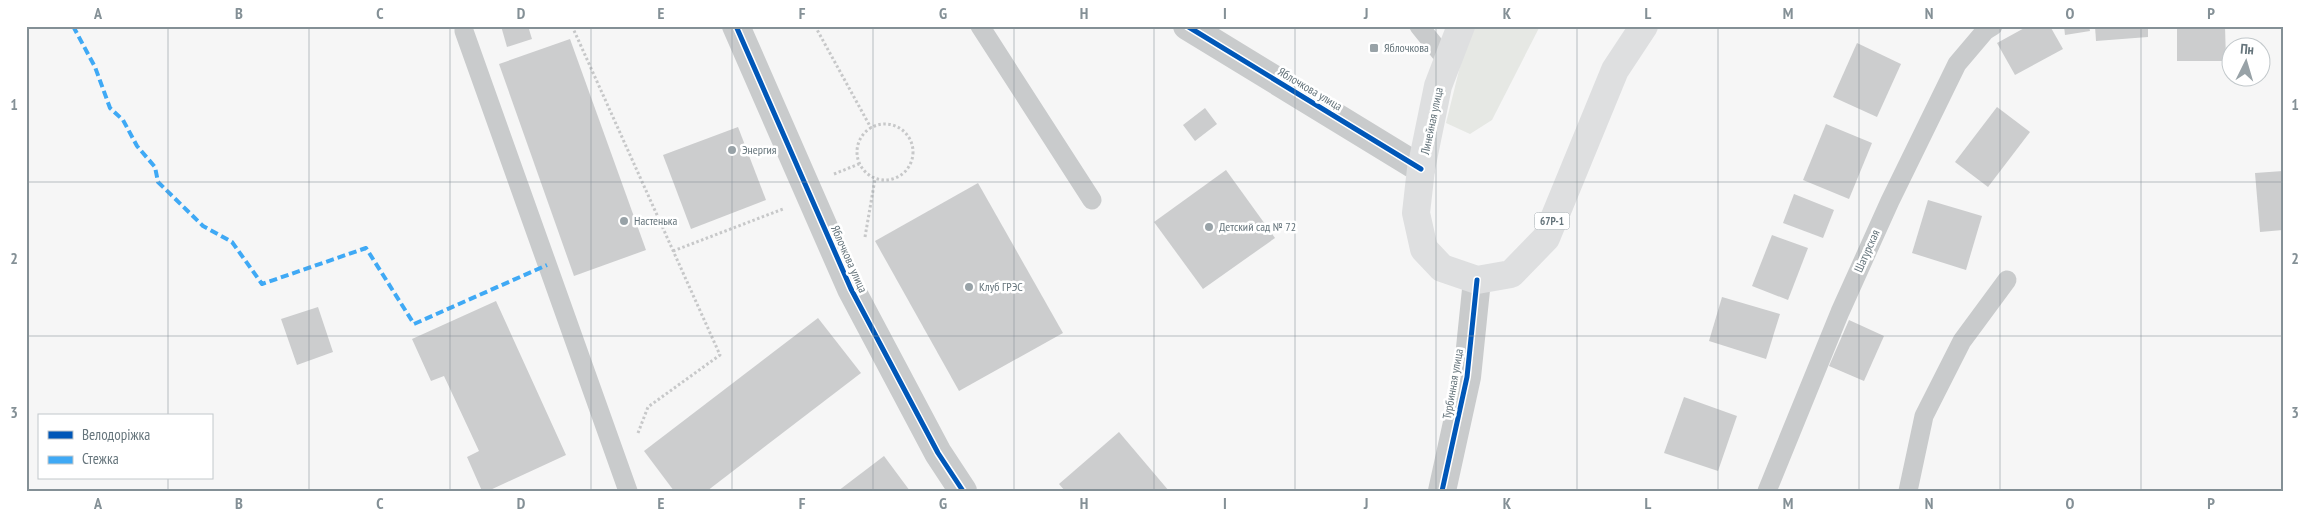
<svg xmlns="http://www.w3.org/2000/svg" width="2309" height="517" font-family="'PT Sans Narrow',sans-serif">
<rect width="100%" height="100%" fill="#f6f6f6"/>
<!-- green -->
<polygon fill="#e6e8e4" points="1472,26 1540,26 1492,120 1470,134 1446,123 1469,30"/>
<!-- building -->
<g fill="#cccdce">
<polygon points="501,26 528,26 532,39 507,47"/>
<polygon points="2028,26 2050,26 2063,49 2015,75 1997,43"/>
<polygon points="2064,26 2089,26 2090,31 2065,35"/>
<polygon points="2095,26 2148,26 2148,37 2096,41"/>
<polygon points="2177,26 2225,26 2226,61 2177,61"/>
<polygon points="570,39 646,250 574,276 499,64"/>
<polygon points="1857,43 1901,64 1877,117 1833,97"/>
<polygon points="1997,107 2030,132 1988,187 1955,162"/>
<polygon points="1205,108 1217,124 1195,141 1183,125"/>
<polygon points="1826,124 1872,143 1849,199 1803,180"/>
<polygon points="738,127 766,200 691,229 663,155"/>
<polygon points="1226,170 1275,238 1203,289 1154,222"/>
<polygon points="2283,171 2283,230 2260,232 2255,173"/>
<polygon points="978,183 1063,333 959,391 875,241"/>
<polygon points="1794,194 1834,210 1823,238 1783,223"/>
<polygon points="1928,200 1982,216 1966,270 1912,253"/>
<polygon points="1772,235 1808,248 1788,300 1752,286"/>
<polygon points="1722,297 1780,314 1766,359 1709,341"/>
<polygon points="496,301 566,455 488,491 482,491 467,457 479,451 444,376 431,381 412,339"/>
<polygon points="318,307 333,352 297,365 281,319"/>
<polygon points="818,318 861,373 707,491 674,491 644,451"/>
<polygon points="1849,320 1884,336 1864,381 1829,366"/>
<polygon points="1684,397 1737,416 1718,471 1664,453"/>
<polygon points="1119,432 1169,491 1065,491 1059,484"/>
<polygon points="884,456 910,491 838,491"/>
</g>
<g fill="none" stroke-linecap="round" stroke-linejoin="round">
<!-- path -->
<g stroke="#c7c8c9" stroke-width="3" stroke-dasharray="2.5 2.5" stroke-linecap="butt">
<polyline points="572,26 720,355 648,407 638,433"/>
<polyline points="815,26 871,128"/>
<circle cx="885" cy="152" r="28"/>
<polyline points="834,174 859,164"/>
<polyline points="865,237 875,179"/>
<polyline points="673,251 783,209"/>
</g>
<!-- service -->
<g stroke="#c9cbcc" stroke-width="19">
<polyline points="464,26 464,31 628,491"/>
<polyline points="980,26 1092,200"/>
<polyline points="1419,26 1448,62"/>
<polyline points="1767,491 1840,312 1890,201 1957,64 1985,31 1993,26"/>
<polyline points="1908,491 1924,416 1962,341 2007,280"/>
</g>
<!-- minor -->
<g stroke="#c9cbcc" stroke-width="28">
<polyline points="736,26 851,289 938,453 963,491"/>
<polyline points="1187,26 1421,169"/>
<polyline points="1442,491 1467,377 1477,280"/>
</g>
<!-- primary -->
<polyline stroke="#dedfe0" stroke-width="28" points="1461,26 1438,86 1421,169 1416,213 1424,249 1442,268 1477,280 1511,274 1546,238 1615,70 1644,26"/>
<!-- quiet -->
<polyline stroke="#3fa9f5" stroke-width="4" stroke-dasharray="8 4" stroke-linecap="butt" points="73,26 95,67 110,108 123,120 137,146 155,167 158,182 203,226 232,242 262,284 366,248 414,324 547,265"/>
<!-- cycleway casing -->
<g stroke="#fff" stroke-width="8">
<g id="cycleway">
<polyline points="736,26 851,289 938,453 963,491"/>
<polyline points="1187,26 1421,169"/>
<polyline points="1442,491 1467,377 1477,280"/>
</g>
</g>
<!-- cycleway -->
<use href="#cycleway" stroke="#0057b8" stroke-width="5"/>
</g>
<!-- grid -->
<path fill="none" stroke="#849096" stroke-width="1" stroke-opacity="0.55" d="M168,26V416M309,26V491M450,26V491M591,26V491M732,26V491M873,26V491M1014,26V491M1154,26V491M1295,26V491M1436,26V491M1577,26V491M1718,26V491M1859,26V491M2000,26V491M2141,26V491M26,182H2283M26,336H2283M168,478V491"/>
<!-- markers -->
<g fill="#98a2a7" stroke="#fff" stroke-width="2">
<rect x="1369" y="43" width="10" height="10" rx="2.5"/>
<circle cx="732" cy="150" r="5"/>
<circle cx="624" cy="221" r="5"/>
<circle cx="1209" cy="227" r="5"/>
<circle cx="969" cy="287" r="5"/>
</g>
<g text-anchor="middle" stroke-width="5" stroke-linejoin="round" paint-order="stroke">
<!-- shield labels -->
<rect fill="#fff" stroke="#949ea3" stroke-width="1" x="1534.5" y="212.5" width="35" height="17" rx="4"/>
<g font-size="11" font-weight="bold" fill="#66757c">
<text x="1552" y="225">67Р-1</text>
</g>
<!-- poi labels -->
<g font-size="12" fill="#66757c" stroke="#fff" text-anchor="start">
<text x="1384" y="52">Яблочкова</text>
<text x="742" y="154">Энергия</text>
<text x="634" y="225">Настенька</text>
<text x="1219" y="231">Детский сад № 72</text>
<text x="979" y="291">Клуб ГРЭС</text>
</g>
<!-- street labels -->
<g font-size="12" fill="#66757c" stroke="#fff">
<text transform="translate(1310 89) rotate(31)" y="4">Яблочкова улица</text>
<text transform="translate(1432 121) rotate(-78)" y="4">Линейная улица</text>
<text transform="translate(1867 251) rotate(-66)" y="4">Шатурская</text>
<text transform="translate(849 259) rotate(66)" y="4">Яблочкова улица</text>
<text transform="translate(1453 384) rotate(-80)" y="4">Турбинная улица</text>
</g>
</g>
<!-- border -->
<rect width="2309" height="517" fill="none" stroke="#ffffff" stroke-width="55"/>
<!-- legend -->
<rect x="38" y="414" width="175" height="65" fill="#ffffff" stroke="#c2c8cb"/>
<rect x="48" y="431" width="25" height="8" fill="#0057b8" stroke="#c2c8cb"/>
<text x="82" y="440" font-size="15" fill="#66757c">Велодоріжка</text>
<rect x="48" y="456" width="25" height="8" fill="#3fa9f5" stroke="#c2c8cb"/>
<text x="82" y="464" font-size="15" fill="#66757c">Стежка</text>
<!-- north arrow -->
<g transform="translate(2246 62) rotate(5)"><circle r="24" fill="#ffffff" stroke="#c2c8cb"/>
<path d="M0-4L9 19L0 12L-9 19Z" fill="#98a2a7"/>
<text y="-8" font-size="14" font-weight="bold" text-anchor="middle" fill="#66757c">Пн</text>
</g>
<rect x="28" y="28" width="2254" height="462" fill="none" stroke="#849096" stroke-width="2"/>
<g font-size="16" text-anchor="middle" font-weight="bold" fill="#849096">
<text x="98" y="19">A</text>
<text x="239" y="19">B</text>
<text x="380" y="19">C</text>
<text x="521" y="19">D</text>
<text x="661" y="19">E</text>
<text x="802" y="19">F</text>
<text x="943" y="19">G</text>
<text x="1084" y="19">H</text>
<text x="1225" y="19">I</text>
<text x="1366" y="19">J</text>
<text x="1507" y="19">K</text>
<text x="1648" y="19">L</text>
<text x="1788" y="19">M</text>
<text x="1929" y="19">N</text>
<text x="2070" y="19">O</text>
<text x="2211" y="19">P</text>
<text x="14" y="110">1</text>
<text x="2295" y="110">1</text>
<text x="14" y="264">2</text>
<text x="2295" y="264">2</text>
<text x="14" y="418">3</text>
<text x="2295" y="418">3</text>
<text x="98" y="509">A</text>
<text x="239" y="509">B</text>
<text x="380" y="509">C</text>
<text x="521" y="509">D</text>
<text x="661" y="509">E</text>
<text x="802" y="509">F</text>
<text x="943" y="509">G</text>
<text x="1084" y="509">H</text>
<text x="1225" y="509">I</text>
<text x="1366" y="509">J</text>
<text x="1507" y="509">K</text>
<text x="1648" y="509">L</text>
<text x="1788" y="509">M</text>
<text x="1929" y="509">N</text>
<text x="2070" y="509">O</text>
<text x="2211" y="509">P</text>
</g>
</svg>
